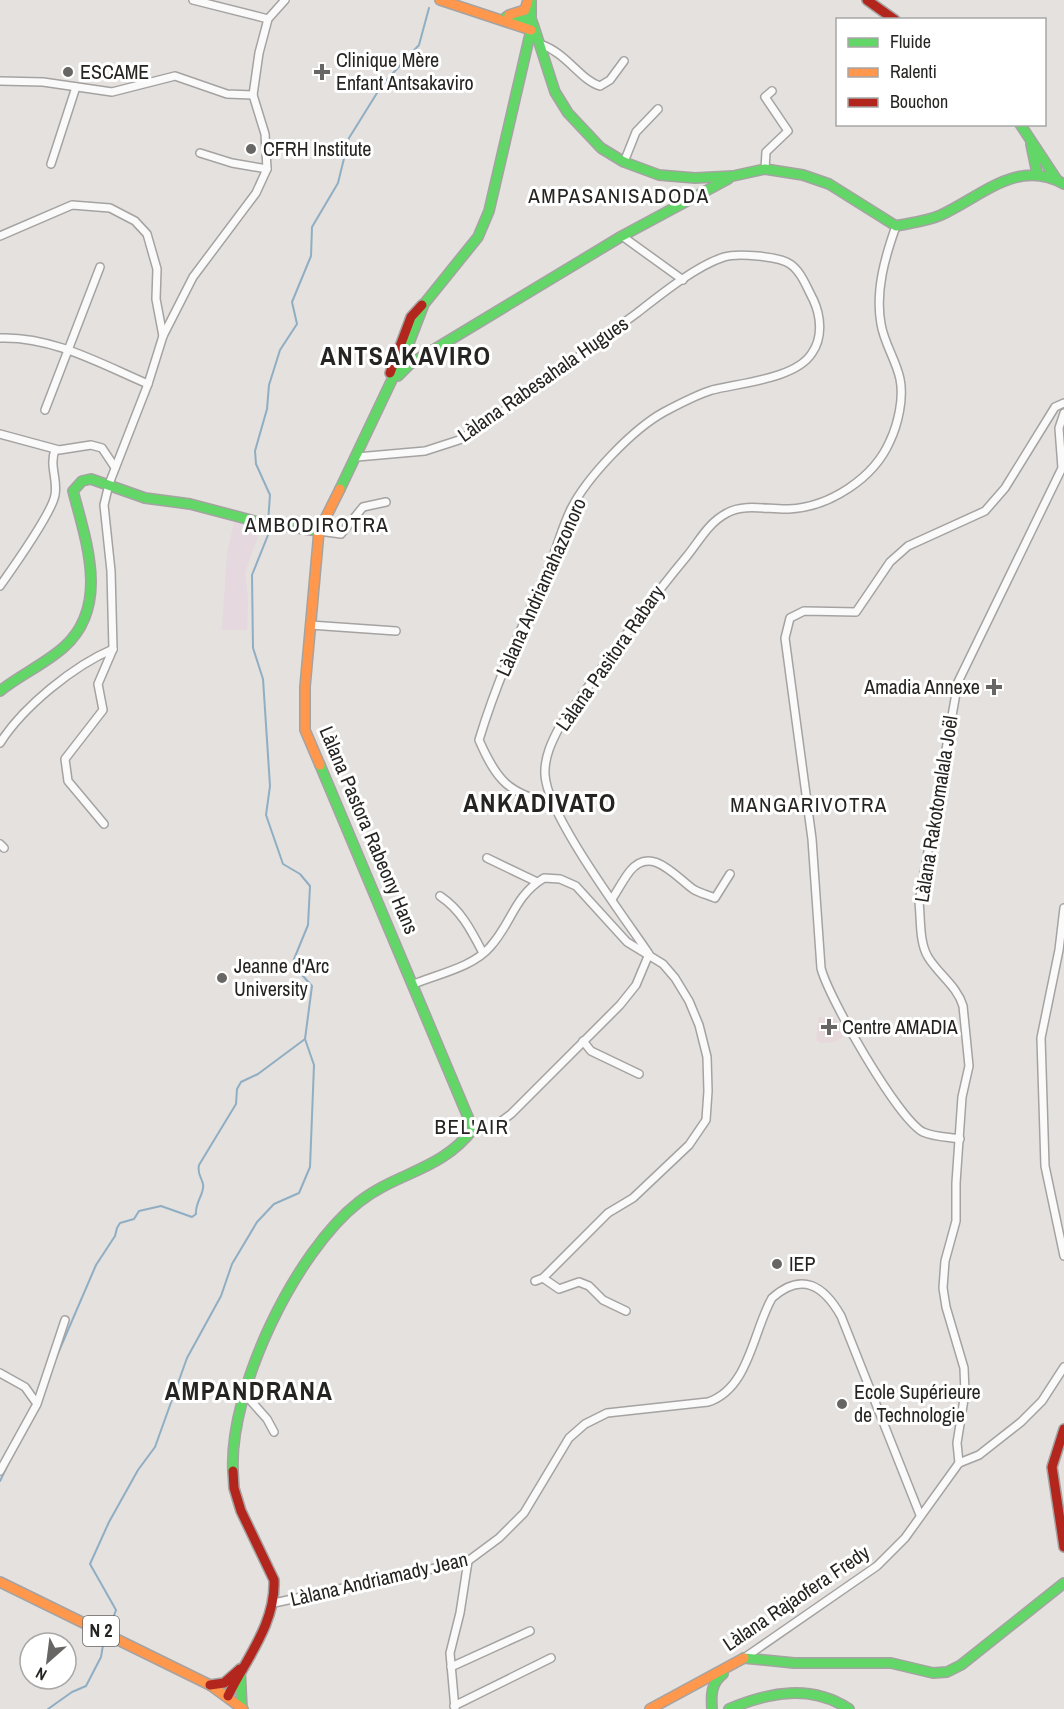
<svg xmlns="http://www.w3.org/2000/svg" width="1064" height="1709" font-family="'Archivo Narrow',sans-serif">
<rect width="100%" height="100%" fill="#e4e1de"/>
<!-- commercial -->
<polygon fill="#e5d8df" points="234,522 261,527 245,573 248,599 247,630 222,630 227,554"/>
<!-- medical -->
<polygon fill="#e7d8dc" points="819,1017 836,1019 844,1036 834,1042 821,1043 816,1040"/>
<g fill="none" stroke-linecap="round" stroke-linejoin="round">
<!-- stream -->
<g stroke="#90aec3" stroke-width="2">
<polyline points="268,522 270,495 256,464 255,451 267,409 269,385 280,350 297,324 292,302 311,256 312,227 338,183 349,138 382,85 419,45 429,8"/>
<path d="M56,1358L96,1265L115,1236L117,1228L120,1223L134,1219L139,1211L161,1206L192,1217L196,1214C195,1202 205,1193 203,1184C201,1176 197,1174 199,1165L236,1104L237,1089L241,1082L258,1074L305,1039"/>
<polyline points="0,1481 12,1456"/>
<polyline points="111,1624 116,1610 90,1564 109,1522 138,1470 155,1447 187,1358 221,1296 232,1264 257,1222 274,1204 299,1193 310,1167 314,1065 305,1039 312,986 292,964 308,925 310,886 300,874 283,864 266,815 270,786 263,679 253,648 252,575 268,535 268,528"/>
<polyline points="48,1709 72,1692 86,1686 101,1657 104,1639"/>
</g>
<!-- street casing -->
<g stroke="#a5a3a2" stroke-width="10">
<g id="street">
<polyline points="193,0 268,19"/>
<path d="M540,44C567,53 580,80 600,86L610,80L624,61"/>
<polyline points="0,81 43,82 112,92 175,76 227,94 253,95"/>
<polyline points="200,153 232,163 267,169"/>
<polyline points="624,162 636,132 658,109"/>
<polyline points="51,164 76,87"/>
<polyline points="765,169 766,152 788,131 765,97 772,91"/>
<polyline points="0,236 72,205 110,208 135,221 147,234 157,269 156,299 163,336"/>
<polyline points="622,236 683,280"/>
<path d="M0,338C52,336 101,364 148,384"/>
<polyline points="45,410 100,267"/>
<polyline points="0,434 59,450 91,445 102,448 114,466"/>
<path d="M357,457L425,451L459,440C521,402 578,356 637,313C660,295 696,266 724,257C737,253 779,256 790,264C801,271 807,288 813,299C821,316 823,337 812,353C796,379 739,383 712,390C696,395 679,404 664,412C633,429 587,477 571,509C562,527 557,548 549,567C523,624 497,680 479,740C497,781 508,793 552,804"/>
<polyline points="319,531 341,534 363,507 386,502"/>
<path d="M0,586C12,569 52,513 55,495C58,479 49,466 55,450"/>
<polyline points="310,625 396,631"/>
<path d="M0,743C23,707 73,666 113,649"/>
<polyline points="104,824 68,781 65,759 103,710 98,684 113,649 111,571 104,505 109,484 148,384 163,336 193,277 256,193 267,169 265,134 253,95 259,53 268,19 285,0"/>
<polyline points="0,844 4,848"/>
<polyline points="487,858 537,882"/>
<path d="M440,896C461,910 471,930 483,953"/>
<path d="M612,899C618,890 623,880 630,871C651,845 675,876 693,889C699,893 708,895 715,898L730,874"/>
<polyline points="1064,908 1059,950 1041,1038 1045,1166 1064,1256"/>
<path d="M414,984C438,974 473,967 490,947C512,923 514,896 544,878L560,879L576,886L627,942L663,964L675,978L689,1001L699,1025L707,1057L708,1091L706,1120L689,1145L633,1198L608,1213L543,1278L535,1281"/>
<polyline points="583,1041 591,1051 639,1074"/>
<path d="M473,1129L492,1128L511,1114L620,1005L636,985L649,954C624,917 547,815 545,775C544,757 552,741 560,726C601,669 642,610 687,556C700,540 708,523 727,513C744,503 770,510 789,509C830,507 874,478 890,441C898,424 904,398 900,379C896,360 884,343 881,324C875,291 885,257 896,226"/>
<path d="M960,1139C948,1137 934,1137 923,1132C898,1119 828,997 821,968L812,839L785,638L790,618L804,611L856,612L890,562L908,546L985,511L1005,488L1055,407L1064,403"/>
<polyline points="543,1278 559,1289 579,1282 589,1286 603,1300 626,1311"/>
<polyline points="0,1373 25,1387 35,1401"/>
<polyline points="243,1392 267,1419 274,1432"/>
<path d="M959,1463L957,1443L965,1393L964,1368L946,1307L943,1288L945,1261L956,1221V1183L962,1097L969,1066L963,1006C957,986 939,975 928,957C919,942 921,919 919,902L958,682L1062,468L1059,428L1064,413"/>
<polyline points="0,1471 37,1404 65,1320"/>
<path d="M274,1603L468,1561L499,1538L524,1513L569,1438L585,1424L607,1413L708,1402C749,1389 753,1331 772,1298C802,1271 824,1286 841,1316L920,1515"/>
<polyline points="744,1658 877,1566 905,1538 959,1463 979,1455 1021,1422 1042,1401 1064,1367"/>
<polyline points="451,1667 530,1631"/>
<polyline points="454,1706 551,1658"/>
<polyline points="455,1709 450,1653 460,1613 468,1561"/>
</g>
</g>
<!-- fast casing -->
<g stroke="#a5a3a2" stroke-width="12">
<g id="fast">
<polyline points="506,17 532,21"/>
<path d="M533,24L555,92L568,113L601,148L624,162L659,175L695,178L733,176L765,169L803,175L829,184L896,226C910,223 928,221 941,215C982,196 1018,158 1064,184"/>
<polyline points="1020,124 1057,180"/>
<polyline points="1031,144 1037,173"/>
<polyline points="398,376 410,364 622,236 728,179"/>
<polyline points="340,489 407,348 424,304 478,237 489,211 531,30 531,0"/>
<path d="M0,691C20,675 45,664 64,647C110,606 86,541 73,491L82,481L91,479L145,498L190,504L262,523L319,531"/>
<path d="M233,1471C229,1390 295,1252 359,1202C397,1172 441,1171 473,1129L320,765"/>
<polyline points="744,1658 794,1663 891,1663 933,1673 947,1672 961,1665 1064,1583"/>
<polyline points="240,1669 242,1709"/>
<path d="M712,1709C711,1695 711,1683 723,1674"/>
<path d="M729,1709C769,1692 811,1684 849,1709"/>
</g>
</g>
<!-- slow casing -->
<g stroke="#a5a3a2" stroke-width="12">
<g id="slow">
<polyline points="440,0 531,30"/>
<polyline points="509,15 525,10 528,0"/>
<polyline points="320,765 305,730 305,687 319,531 340,489"/>
<polyline points="0,1582 210,1685 243,1709"/>
<polyline points="650,1709 744,1658"/>
</g>
</g>
<!-- jam casing -->
<g stroke="#a5a3a2" stroke-width="12">
<g id="jam">
<polyline points="867,0 895,20"/>
<polyline points="390,373 411,317 422,305"/>
<polyline points="1064,1429 1052,1467 1064,1547"/>
<polyline points="210,1685 224,1683 240,1669"/>
<path d="M228,1696C246,1659 276,1623 274,1580L241,1511L234,1488L233,1471"/>
</g>
</g>
<!-- street -->
<use href="#street" stroke="#fbfafa" stroke-width="7"/>
<!-- fast -->
<use href="#fast" stroke="#63d668" stroke-width="9"/>
<!-- slow -->
<use href="#slow" stroke="#ff974d" stroke-width="9"/>
<!-- jam -->
<use href="#jam" stroke="#b3261e" stroke-width="9"/>
</g>
<!-- markers -->
<g fill="#686664" stroke="#fff" stroke-width="2">
<circle cx="68" cy="72" r="6"/>
<path d="M319 63h6v6h6v6h-6v6h-6v-6h-6v-6h6z"/>
<circle cx="251" cy="149" r="6"/>
<path d="M991 678h6v6h6v6h-6v6h-6v-6h-6v-6h6z"/>
<circle cx="222" cy="978" r="6"/>
<path d="M826 1018h6v6h6v6h-6v6h-6v-6h-6v-6h6z"/>
<circle cx="777" cy="1264" r="6"/>
<circle cx="842" cy="1404" r="6"/>
</g>
<g text-anchor="middle" stroke-width="6" stroke-linejoin="round" paint-order="stroke">
<!-- shield labels -->
<rect fill="#fff" stroke="#666664" stroke-width="1.5" x="83" y="1616" width="36" height="30" rx="4.5"/>
<g font-size="18" font-weight="bold" fill="#252422">
<text x="101" y="1637">N 2</text>
</g>
<!-- poi labels -->
<g font-size="20" fill="#252422" stroke="#fff" text-anchor="start">
<text x="336" y="67">Clinique Mère<tspan x="336" dy="23">Enfant Antsakaviro</tspan></text>
<text x="80" y="79">ESCAME</text>
<text x="263" y="156">CFRH Institute</text>
<text x="980" y="694" text-anchor="end">Amadia Annexe</text>
<text x="234" y="973">Jeanne d'Arc<tspan x="234" dy="23">University</tspan></text>
<text x="842" y="1034">Centre AMADIA</text>
<text x="789" y="1271">IEP</text>
<text x="854" y="1399">Ecole Supérieure<tspan x="854" dy="23">de Technologie</tspan></text>
</g>
<!-- street labels -->
<g font-size="20" fill="#252422" stroke="#fff">
<text transform="translate(543 379) rotate(-35)" y="7">Làlana Rabesahala Hugues</text>
<text transform="translate(541 587) rotate(-66)" y="7">Làlana Andriamahazonoro</text>
<text transform="translate(610 658) rotate(-55)" y="7">Làlana Pasitora Rabary</text>
<text transform="translate(936 809) rotate(-81)" y="7">Làlana Rakotomalala Joël</text>
<text transform="translate(369 830) rotate(67)" y="7">Làlana Pastora Rabeony Hans</text>
<text transform="translate(379 1579) rotate(-13)" y="7">Làlana Andriamady Jean</text>
<text transform="translate(796 1598) rotate(-34)" y="7">Làlana Rajaofera Fredy</text>
</g>
<!-- neighbourhood labels -->
<g font-size="21" letter-spacing="1.5" fill="#252422" stroke="#fff">
<text x="619" y="203">AMPASANISADODA</text>
<text x="317" y="532">AMBODIROTRA</text>
<text x="809" y="812">MANGARIVOTRA</text>
<text x="472" y="1134">BEL'AIR</text>
</g>
<!-- district labels -->
<g font-size="26" font-weight="bold" letter-spacing="1.5" fill="#252422" stroke="#fff">
<text x="406" y="365">ANTSAKAVIRO</text>
<text x="540" y="812">ANKADIVATO</text>
<text x="249" y="1400">AMPANDRANA</text>
</g>
</g>
<!-- legend -->
<rect x="836" y="18" width="210" height="108" fill="#ffffff" stroke="#a8a7a7" stroke-width="1.5"/>
<rect x="848" y="38" width="30" height="9" fill="#63d668" stroke="#a8a7a7" stroke-width="1.5"/>
<text x="890" y="48" font-size="18" fill="#252422">Fluide</text>
<rect x="848" y="68" width="30" height="9" fill="#ff974d" stroke="#a8a7a7" stroke-width="1.5"/>
<text x="890" y="78" font-size="18" fill="#252422">Ralenti</text>
<rect x="848" y="98" width="30" height="9" fill="#b3261e" stroke="#a8a7a7" stroke-width="1.5"/>
<text x="890" y="108" font-size="18" fill="#252422">Bouchon</text>
<!-- north arrow -->
<g transform="translate(48 1661) rotate(208)"><circle r="28" fill="#ffffff" stroke="#a8a7a7" stroke-width="1.5"/>
<path d="M0-4.5L10 22L0 15L-10 22Z" fill="#686664"/>
<text y="-9" font-size="16" font-weight="bold" text-anchor="middle" fill="#252422">N</text>
</g>
</svg>
